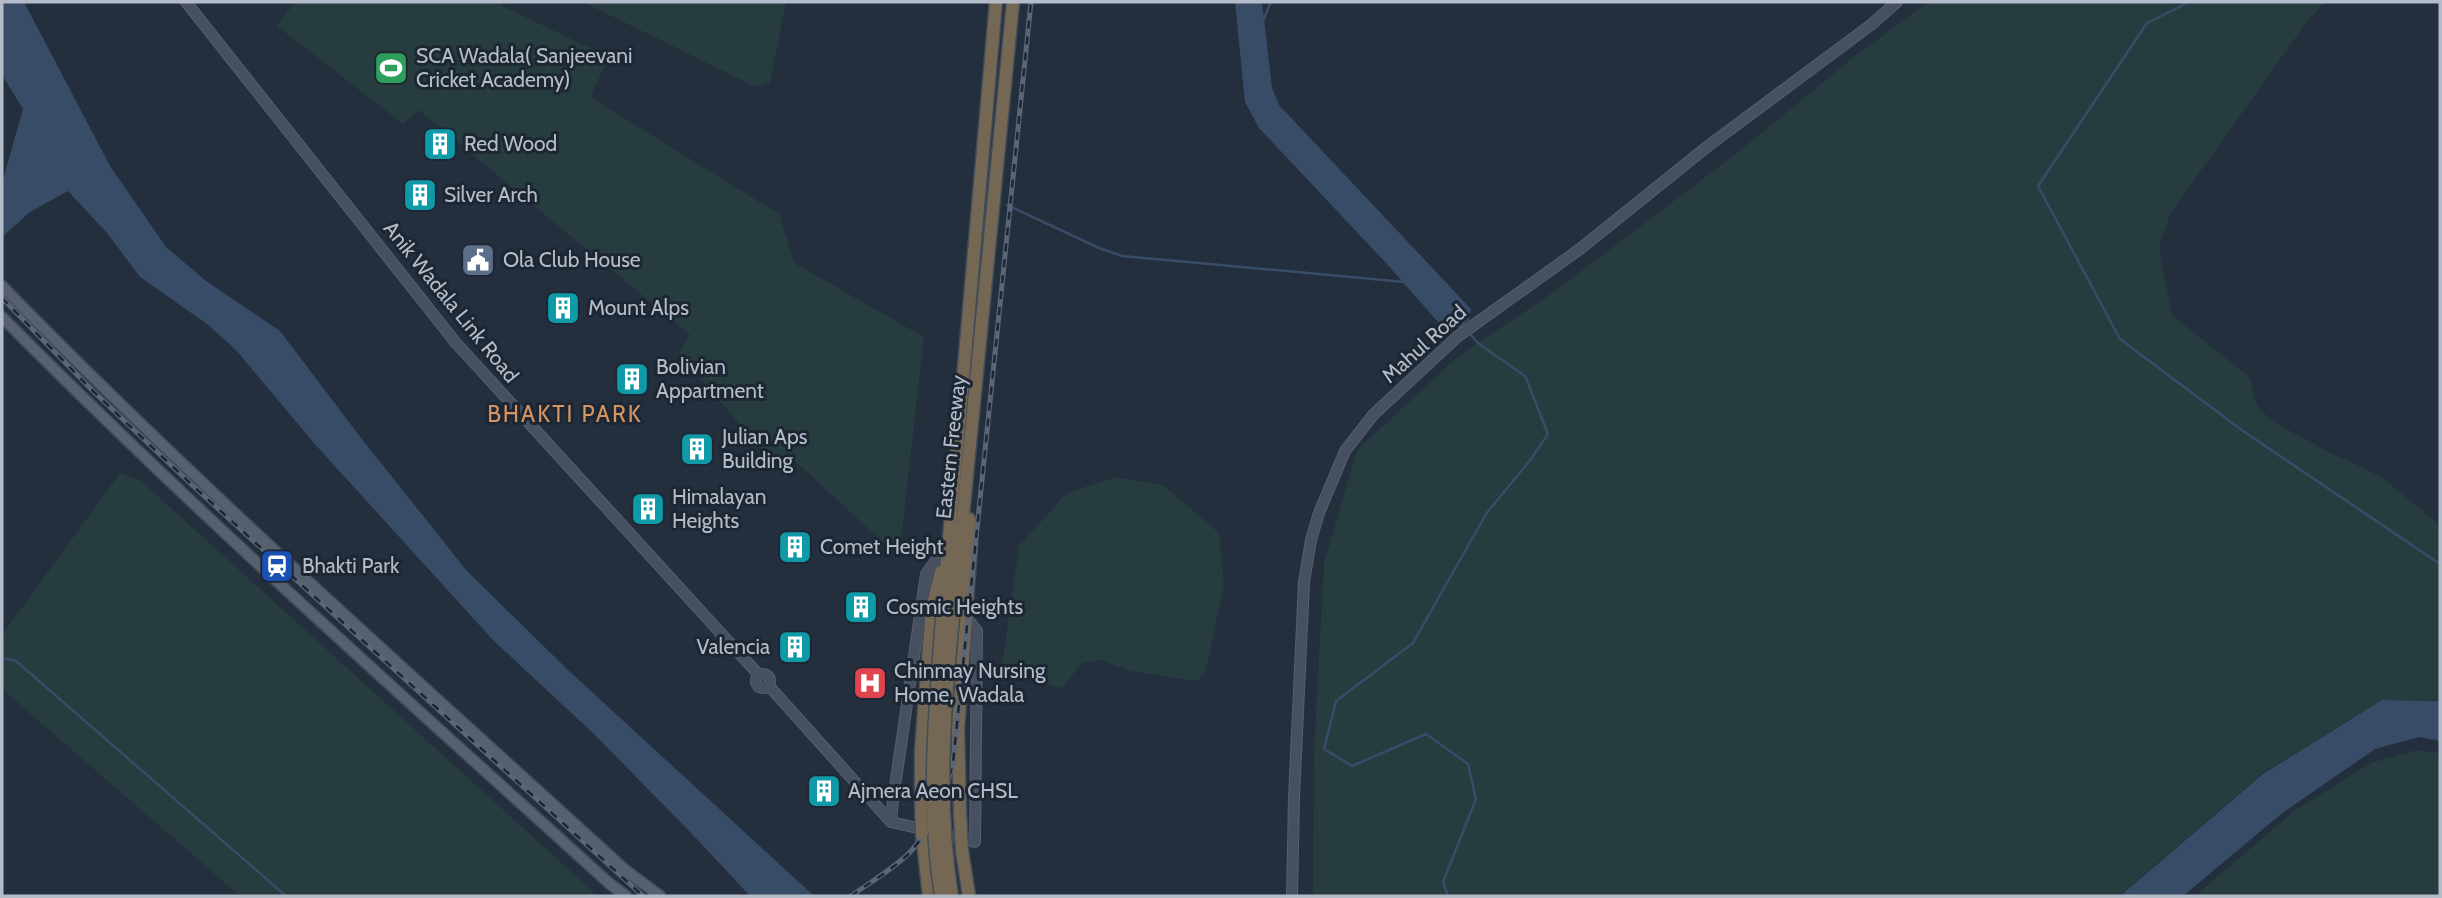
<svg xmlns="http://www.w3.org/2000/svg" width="2442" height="898" font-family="Cabin,sans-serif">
<rect width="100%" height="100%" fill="#242f3e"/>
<!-- green -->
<g fill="#263c3f">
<polygon points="295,2 504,2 502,6 609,57 590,97 779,214 794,263 924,337 899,557 793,459 786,479 679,353 690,335 419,110 403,124 277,26"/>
<polygon points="583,2 786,2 770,83 756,87"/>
<polygon points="1928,2 2325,2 2308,20 2170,214 2159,248 2172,315 2249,377 2257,406 2272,421 2327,451 2380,476 2440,525 2440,700 2382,700 2263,773 2119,896 1313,896 1314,752 1324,564 1357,450 1460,355 1547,297 1741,150 1850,60"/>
<polygon points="120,473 140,480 598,896 240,896 2,689 2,635"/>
<polygon points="1116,477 1163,485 1219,533 1224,584 1205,674 1196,681 1130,671 1100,660 1082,663 1062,688 1001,674 1019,546 1067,493"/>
<polygon points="2417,750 2440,753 2440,896 2195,896 2294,811 2371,763"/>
</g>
<!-- water -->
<g fill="#394c67">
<polygon points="2,2 24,2 110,166 166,247 206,281 280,331 361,438 467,571 568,670 814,896 750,896 694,836 594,734 493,640 313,442 236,350 207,324 140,277 107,233 68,191 30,212 2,237 2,183 23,109 2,75"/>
<polygon points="1235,2 1262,2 1272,88 1279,105 1471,309 1469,320 1460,328 1453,326 1446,331 1386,263 1259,128 1245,102"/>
<polygon points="2382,700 2440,701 2440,741 2419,737 2375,749 2281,814 2183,896 2120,896 2263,774"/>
</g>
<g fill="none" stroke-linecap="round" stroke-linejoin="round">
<!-- stream -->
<g stroke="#394c67" stroke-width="2.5">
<polyline points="2189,2 2147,23 2038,186 2120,339 2243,431 2440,564"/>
<polyline points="1263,21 1271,2"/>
<polyline points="1007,205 1099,248 1122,256 1405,282"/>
<polyline points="2,660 3,658 16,661 286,896"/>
<polyline points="1448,896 1443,882 1476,799 1468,764 1426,734 1352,766 1324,749 1336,701 1413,643 1486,514 1531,459 1548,434 1525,376 1479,344 1469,333"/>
</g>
<!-- secondary casing -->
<g stroke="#565f6c" stroke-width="12">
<g id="secondary">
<polyline points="186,2 456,343 759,675"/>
<circle cx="763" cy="681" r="7"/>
<polyline points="769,686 891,822 926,830"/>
<polyline points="891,822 893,800 926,574 949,542"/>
<polyline points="940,834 975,842 977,631 966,617"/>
<polyline points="1292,896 1294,798 1304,582 1311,540 1319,513 1345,451 1373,415 1457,337 1580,249 1708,146 1872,24 1897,2"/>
</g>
</g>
<!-- primary casing -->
<g stroke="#414a57" stroke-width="13">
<g id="primary">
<path d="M2,286C200,489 414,677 624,869L660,896"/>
<path d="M2,317C197,514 405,698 610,884L626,896"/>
</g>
</g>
<!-- highway casing -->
<g stroke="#434c59" stroke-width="15">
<g id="highway">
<polyline points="942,618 996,2"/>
<polyline points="953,618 1013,2"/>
<polyline points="921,797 921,751 932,608 941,572"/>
<polyline points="960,814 958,729 971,543 969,519"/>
<polyline points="922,833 929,896"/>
<polyline points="962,851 969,896"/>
</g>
</g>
<!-- secondary -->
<use href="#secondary" stroke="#465061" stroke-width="10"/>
<!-- primary -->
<use href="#primary" stroke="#56606e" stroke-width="10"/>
<!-- highway -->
<use href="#highway" stroke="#746855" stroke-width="12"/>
<!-- rail casing -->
<g stroke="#5a6575" stroke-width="5">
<g id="rail">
<polyline points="2,298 93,391 191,484 643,896"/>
<path d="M851,896C870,882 897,867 912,850C934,825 945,795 953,763L1031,2"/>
</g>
</g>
<!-- rail -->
<use href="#rail" stroke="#1d2633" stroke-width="2.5" stroke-dasharray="8" stroke-linecap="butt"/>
<!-- highway-bridge casing -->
<g stroke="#434c59" stroke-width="15" stroke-linecap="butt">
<g id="highway-bridge">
<polyline points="921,797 922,833"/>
<polyline points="960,814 962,851"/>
<path d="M941,896C926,804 935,711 942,618"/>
<path d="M952,896C937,804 944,711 953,618"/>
</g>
</g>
<!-- highway-bridge -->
<use href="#highway-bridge" stroke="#746855" stroke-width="12"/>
</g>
<!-- icons -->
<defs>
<g id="stadium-square" transform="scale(1.75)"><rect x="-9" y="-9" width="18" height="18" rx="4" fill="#2e9e5b" stroke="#1d2633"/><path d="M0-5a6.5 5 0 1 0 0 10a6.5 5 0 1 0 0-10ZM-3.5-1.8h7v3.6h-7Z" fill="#fff"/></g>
<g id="building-square" transform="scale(1.75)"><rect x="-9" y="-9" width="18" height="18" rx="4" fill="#0f9aa8" stroke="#1d2633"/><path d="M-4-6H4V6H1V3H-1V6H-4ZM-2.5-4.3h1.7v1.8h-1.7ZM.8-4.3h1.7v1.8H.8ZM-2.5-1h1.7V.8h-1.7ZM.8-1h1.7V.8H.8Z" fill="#fff"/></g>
<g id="civic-square" transform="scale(1.75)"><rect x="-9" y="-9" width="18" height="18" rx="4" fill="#5c6f8a" stroke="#1d2633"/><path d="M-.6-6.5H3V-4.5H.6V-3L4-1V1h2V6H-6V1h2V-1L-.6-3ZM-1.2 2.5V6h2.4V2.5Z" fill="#fff"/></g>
<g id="station-square" transform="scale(1.75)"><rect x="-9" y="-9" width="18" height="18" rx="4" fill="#1a4fb4" stroke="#1d2633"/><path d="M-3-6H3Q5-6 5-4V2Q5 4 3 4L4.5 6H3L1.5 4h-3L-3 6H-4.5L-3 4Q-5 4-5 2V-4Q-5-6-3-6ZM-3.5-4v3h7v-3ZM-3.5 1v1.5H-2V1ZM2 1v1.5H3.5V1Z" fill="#fff"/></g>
<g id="hospital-square" transform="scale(1.75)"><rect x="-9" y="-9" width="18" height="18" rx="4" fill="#e0444e" stroke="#1d2633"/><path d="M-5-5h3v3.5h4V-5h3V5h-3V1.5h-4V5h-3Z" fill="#fff"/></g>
</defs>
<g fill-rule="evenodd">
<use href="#stadium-square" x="391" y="68"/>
<use href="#building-square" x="440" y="144"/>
<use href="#building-square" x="420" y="195"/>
<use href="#civic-square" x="478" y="260"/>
<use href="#building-square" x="563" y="308"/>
<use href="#building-square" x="632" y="379"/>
<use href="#building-square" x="697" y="449"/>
<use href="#building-square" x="648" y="509"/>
<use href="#building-square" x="795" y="547"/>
<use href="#station-square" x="277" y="566"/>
<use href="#building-square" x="861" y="607"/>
<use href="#building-square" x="795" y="647"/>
<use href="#hospital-square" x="870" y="683"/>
<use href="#building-square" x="824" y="791"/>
</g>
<g text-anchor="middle" stroke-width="6" stroke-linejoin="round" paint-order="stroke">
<!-- poi labels -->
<g font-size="21" fill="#b4bcc9" stroke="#1d2633" text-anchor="start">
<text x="416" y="63">SCA Wadala( Sanjeevani<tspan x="416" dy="24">Cricket Academy)</tspan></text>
<text x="464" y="151">Red Wood</text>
<text x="444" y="202">Silver Arch</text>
<text x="503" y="267">Ola Club House</text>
<text x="588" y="315">Mount Alps</text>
<text x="656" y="374">Bolivian<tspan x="656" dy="24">Appartment</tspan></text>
<text x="722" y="444">Julian Aps<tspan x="722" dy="24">Building</tspan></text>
<text x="672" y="504">Himalayan<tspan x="672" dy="24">Heights</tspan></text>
<text x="820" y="554">Comet Height</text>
<text x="302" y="573">Bhakti Park</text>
<text x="886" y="614">Cosmic Heights</text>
<text x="770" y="654" text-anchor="end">Valencia</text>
<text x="894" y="678">Chinmay Nursing<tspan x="894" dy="24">Home, Wadala</tspan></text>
<text x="848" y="798">Ajmera Aeon CHSL</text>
</g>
<!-- street labels -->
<g font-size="21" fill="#b4bcc9" stroke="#1d2633">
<text transform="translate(451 302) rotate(51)" y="7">Anik Wadala Link Road</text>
<text transform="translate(1424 344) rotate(-42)" y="7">Mahul Road</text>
<text transform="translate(951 447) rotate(-84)" y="7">Eastern Freeway</text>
</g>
<!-- neighbourhood labels -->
<g font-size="23" letter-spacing="2" fill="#d59563" stroke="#1d2633">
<text x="565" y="422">BHAKTI PARK</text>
</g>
</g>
<!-- border -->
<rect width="2442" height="898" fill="none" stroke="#b4bcc9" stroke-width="7"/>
</svg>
